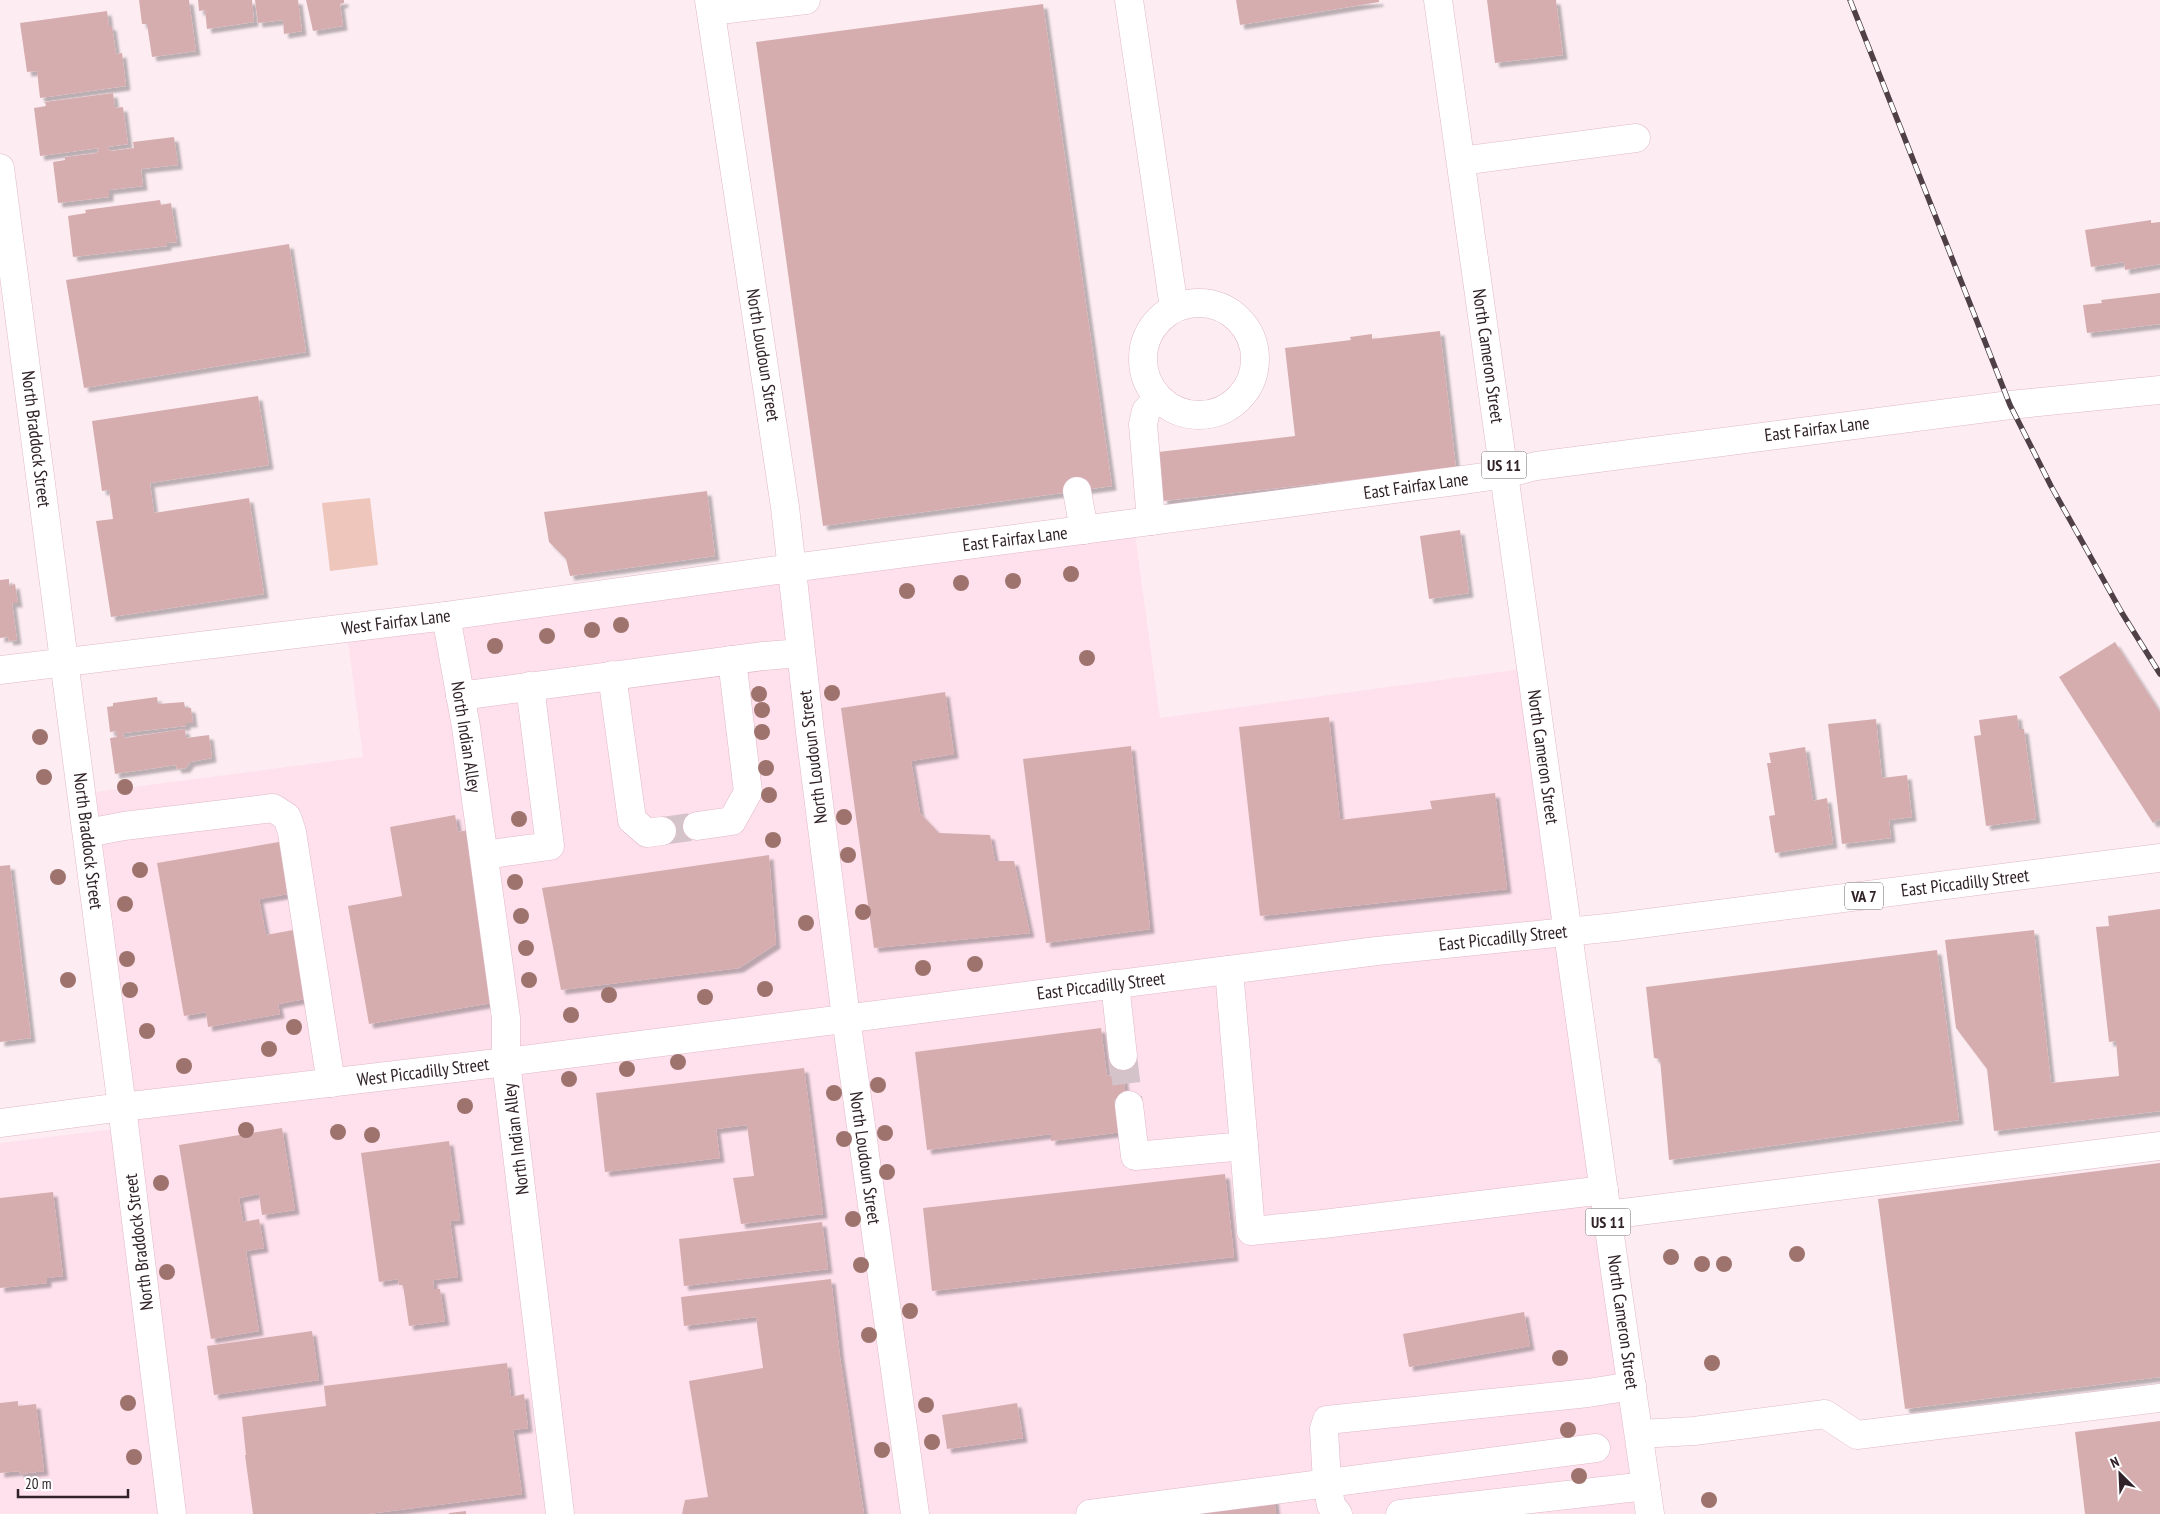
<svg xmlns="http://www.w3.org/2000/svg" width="2160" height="1514" font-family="'PT Sans Narrow',sans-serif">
<defs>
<filter id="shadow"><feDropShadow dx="4.5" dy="4.5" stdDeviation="1" flood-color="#0004"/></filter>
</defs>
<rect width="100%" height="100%" fill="#fdedf3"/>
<!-- built -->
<polygon fill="#fee1ec" points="1135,534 1160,718 1522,669 1635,1514 0,1514 0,1143 139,1126 96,792 363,757 348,641"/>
<!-- green -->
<polygon fill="#efc6bb" points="370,498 378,565 330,571 322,503"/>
<!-- building -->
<g fill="#d6adaf" filter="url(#shadow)">
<polygon points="139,0 189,0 196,51 152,57 147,24 142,24"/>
<polygon points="198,0 252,0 254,22 207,29 205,10 199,11"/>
<polygon points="255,0 298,0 302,31 284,34 283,20 258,23"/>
<polygon points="306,0 344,0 344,3 340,4 343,26 313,31"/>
<polygon points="1236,0 1379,0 1379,2 1240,25"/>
<polygon points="1487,0 1556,0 1563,55 1495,63"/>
<polygon points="1043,4 1112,486 823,526 756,42"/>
<polygon points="107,11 109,26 112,26 116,54 122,53 126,86 40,98 37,71 27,72 20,23"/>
<polygon points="113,93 115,108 123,107 128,144 107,147 111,151 134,148 133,142 174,137 178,165 141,169 143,186 109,190 109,197 58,203 53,162 65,160 65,157 97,153 99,148 40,156 34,108 46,106 45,102"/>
<polygon points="160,200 161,205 171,203 177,242 167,243 167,246 73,257 68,216 86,213 85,210"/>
<polygon points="2151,220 2151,223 2160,222 2160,264 2125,270 2124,262 2091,267 2085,230"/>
<polygon points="289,244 306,352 84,388 66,280"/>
<polygon points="2160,293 2160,324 2087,333 2083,305 2102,303 2101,300"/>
<polygon points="1440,331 1456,468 1163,501 1158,452 1295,436 1285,348 1351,340 1350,337 1372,334 1372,339"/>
<polygon points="258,396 269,465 150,483 154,513 249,498 264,594 111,617 96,521 113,519 109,490 102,491 92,421"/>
<polygon points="707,491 715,556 570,576 566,559 549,542 544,512"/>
<polygon points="1460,530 1469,593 1429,599 1420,536"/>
<polygon points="9,579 9,586 15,584 18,603 12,603 17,640 9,641 8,637 0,638 0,580"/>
<polygon points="2115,642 2160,712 2160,819 2153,823 2059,677"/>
<polygon points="945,692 954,754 911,761 920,813 939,833 990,835 995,861 1014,861 1030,933 874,948 841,708"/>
<polygon points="157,697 158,704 184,702 185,708 191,708 193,723 186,723 186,726 123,733 124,738 185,729 186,738 209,735 212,758 190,762 186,768 177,769 176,765 115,774 110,738 117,737 117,734 116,731 110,732 107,707 113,706 113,703"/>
<polygon points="2017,715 2019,729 2024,729 2036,819 1986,826 1974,736 1981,735 1979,720"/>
<polygon points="1329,717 1340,820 1432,809 1430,801 1495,793 1507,889 1260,916 1239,727"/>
<polygon points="1876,719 1882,778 1907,775 1912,817 1889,820 1891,838 1842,844 1828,724"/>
<polygon points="1131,746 1150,929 1046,943 1023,759"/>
<polygon points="1805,747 1813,801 1827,798 1833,844 1775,853 1769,816 1775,815 1767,763 1771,763 1769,753"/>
<polygon points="455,815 458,832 473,829 503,1001 369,1024 348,906 402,896 390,827"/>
<polygon points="279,842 288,894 259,899 266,935 293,930 305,999 278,1004 280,1014 208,1027 206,1012 184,1016 157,863"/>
<polygon points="769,855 776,944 739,968 561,990 542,888"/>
<polygon points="10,865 31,1038 0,1042 0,866"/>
<polygon points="2160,909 2160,1111 1994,1131 1987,1069 1956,1028 1945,940 2034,930 2051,1083 2119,1076 2116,1041 2109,1042 2096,927 2109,926 2108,916"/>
<polygon points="1937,950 1959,1120 1669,1160 1660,1059 1654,1058 1646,987"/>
<polygon points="1101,1028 1107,1076 1123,1074 1130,1131 1051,1141 1051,1134 927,1150 915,1052"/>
<polygon points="804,1068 823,1214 741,1224 733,1178 754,1176 747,1125 716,1129 720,1158 605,1172 596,1093"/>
<polygon points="282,1128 295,1210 262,1215 259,1194 239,1198 243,1222 259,1219 264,1248 246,1251 259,1331 211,1339 179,1145"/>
<polygon points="449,1141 460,1220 450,1221 458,1277 433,1280 434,1289 440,1289 445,1321 409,1326 403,1285 399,1285 398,1279 379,1282 361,1153"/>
<polygon points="2160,1163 2160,1377 1905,1409 1878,1199"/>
<polygon points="1225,1174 1234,1257 932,1291 923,1208"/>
<polygon points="53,1192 63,1276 47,1278 47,1283 0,1288 0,1198"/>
<polygon points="822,1222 828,1269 684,1286 679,1239"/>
<polygon points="831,1279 840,1357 864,1514 682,1514 685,1500 708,1497 689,1381 763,1368 756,1317 684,1326 681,1297"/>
<polygon points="1524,1312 1530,1346 1409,1367 1403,1334"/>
<polygon points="312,1331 319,1380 214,1395 207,1346"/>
<polygon points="507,1363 511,1397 524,1394 528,1428 513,1430 522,1494 368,1514 253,1514 245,1455 246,1455 242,1417 326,1406 324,1386"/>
<polygon points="18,1401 18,1406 36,1404 44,1471 20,1474 19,1471 0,1473 0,1403"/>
<polygon points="1017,1403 1023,1438 947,1449 942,1415"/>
<polygon points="2160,1421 2160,1514 2085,1514 2075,1432"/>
<polygon points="1274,1498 1276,1514 1156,1514"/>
<polygon points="466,1511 466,1514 449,1514 449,1513"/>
</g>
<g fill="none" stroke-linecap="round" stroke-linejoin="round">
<!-- minor-tunnel -->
<g stroke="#d4c4ca" stroke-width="28" stroke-dasharray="28 14" stroke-linecap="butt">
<polyline points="662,831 697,826"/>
<polyline points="1123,1056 1129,1105"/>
</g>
<!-- minor casing -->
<g stroke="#dfb8c7" stroke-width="29">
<g id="minor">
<polyline points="709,0 785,507 810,732 846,1018 915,1514"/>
<polyline points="1129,0 1174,308"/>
<polyline points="711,11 806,0"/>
<polyline points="1461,161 1636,138"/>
<polyline points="0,168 122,1107 0,1123"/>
<circle cx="1199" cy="359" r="56"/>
<polyline points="1077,491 1084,530"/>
<polyline points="1151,521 1143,424 1146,411 1158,398"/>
<polyline points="446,616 466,727 506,1018 506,1062 560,1514"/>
<polyline points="0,670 446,616 792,568 1463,480 1505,474 1536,466 2010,405 2160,390"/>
<polyline points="612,675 632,820 647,833 662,831"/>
<polyline points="460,696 764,656 801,653"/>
<polyline points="697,826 732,821 748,792 732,660"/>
<polyline points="87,833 124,826 273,808 287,817 292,832 331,1083"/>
<polyline points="484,855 550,846 530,686"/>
<polyline points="1115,984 1123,1056"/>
<polyline points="1129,1105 1135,1156 1244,1146 1229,970"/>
<polyline points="1244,1146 1251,1231 1323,1224 1604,1190"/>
<polyline points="1607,1215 2160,1146"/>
<polyline points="1639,1434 1694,1431 1825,1414 1857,1435 2160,1398"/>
<polyline points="1090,1514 1596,1448"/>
<polyline points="1338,1514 1331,1505 1327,1483 1324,1429 1327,1420 1588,1393 1632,1386"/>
<polyline points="1400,1514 1646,1486"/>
</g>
</g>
<!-- major casing -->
<g stroke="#dfb8c7" stroke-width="29">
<g id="major">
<path d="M1438,0C1510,505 1576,1010 1650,1514"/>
<polyline points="172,1514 122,1107 506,1062 1377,951 1616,927 2160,858"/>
</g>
</g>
<!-- minor -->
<use href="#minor" stroke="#fff" stroke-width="28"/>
<!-- major -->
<use href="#major" stroke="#fff" stroke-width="28"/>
<!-- rail casing -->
<g stroke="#4e4046" stroke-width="5.5">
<polyline id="rail" points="1850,0 2010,405 2051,486 2122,613 2160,674"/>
</g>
<!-- rail -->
<use href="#rail" stroke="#fff" stroke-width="4" stroke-dasharray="11" stroke-linecap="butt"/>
</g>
<!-- trees -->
<g fill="#9e736d">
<circle cx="1071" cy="574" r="8"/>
<circle cx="1013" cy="581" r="8"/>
<circle cx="961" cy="583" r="8"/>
<circle cx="907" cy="591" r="8"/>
<circle cx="621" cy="625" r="8"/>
<circle cx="592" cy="630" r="8"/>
<circle cx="547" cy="636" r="8"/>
<circle cx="495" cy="646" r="8"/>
<circle cx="1087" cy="658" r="8"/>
<circle cx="832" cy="693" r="8"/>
<circle cx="759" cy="694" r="8"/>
<circle cx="762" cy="710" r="8"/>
<circle cx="762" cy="732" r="8"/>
<circle cx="40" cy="737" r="8"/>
<circle cx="766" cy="768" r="8"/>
<circle cx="44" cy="777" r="8"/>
<circle cx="125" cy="787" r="8"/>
<circle cx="769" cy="795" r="8"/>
<circle cx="844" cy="817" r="8"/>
<circle cx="519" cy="819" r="8"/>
<circle cx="773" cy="840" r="8"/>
<circle cx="848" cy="855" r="8"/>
<circle cx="140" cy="870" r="8"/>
<circle cx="58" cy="877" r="8"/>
<circle cx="515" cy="882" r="8"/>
<circle cx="125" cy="904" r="8"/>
<circle cx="863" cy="912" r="8"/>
<circle cx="521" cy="916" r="8"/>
<circle cx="806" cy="923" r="8"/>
<circle cx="526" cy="948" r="8"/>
<circle cx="127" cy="959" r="8"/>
<circle cx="975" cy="964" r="8"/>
<circle cx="923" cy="968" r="8"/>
<circle cx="68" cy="980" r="8"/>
<circle cx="529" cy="980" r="8"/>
<circle cx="765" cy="989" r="8"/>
<circle cx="130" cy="990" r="8"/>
<circle cx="609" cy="995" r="8"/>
<circle cx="705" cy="997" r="8"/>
<circle cx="571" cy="1015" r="8"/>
<circle cx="294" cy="1027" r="8"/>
<circle cx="147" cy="1031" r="8"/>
<circle cx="269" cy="1049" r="8"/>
<circle cx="678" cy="1062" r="8"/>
<circle cx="184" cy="1066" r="8"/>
<circle cx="627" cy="1069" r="8"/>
<circle cx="569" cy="1079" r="8"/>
<circle cx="878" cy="1085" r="8"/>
<circle cx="834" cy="1093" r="8"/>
<circle cx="465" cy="1106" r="8"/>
<circle cx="246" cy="1130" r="8"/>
<circle cx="338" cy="1132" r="8"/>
<circle cx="885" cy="1133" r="8"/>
<circle cx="372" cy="1135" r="8"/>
<circle cx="844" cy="1139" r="8"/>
<circle cx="887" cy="1172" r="8"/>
<circle cx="161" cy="1183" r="8"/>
<circle cx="853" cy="1219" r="8"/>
<circle cx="1797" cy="1254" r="8"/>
<circle cx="1671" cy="1257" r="8"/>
<circle cx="1702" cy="1264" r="8"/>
<circle cx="1724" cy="1264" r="8"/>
<circle cx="861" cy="1265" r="8"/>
<circle cx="167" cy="1272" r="8"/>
<circle cx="910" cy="1311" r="8"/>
<circle cx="869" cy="1335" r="8"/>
<circle cx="1560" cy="1358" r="8"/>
<circle cx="1712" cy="1363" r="8"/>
<circle cx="128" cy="1403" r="8"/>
<circle cx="926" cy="1405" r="8"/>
<circle cx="1568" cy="1430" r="8"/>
<circle cx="932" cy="1442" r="8"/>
<circle cx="882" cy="1450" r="8"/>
<circle cx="134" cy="1457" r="8"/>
<circle cx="1579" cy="1476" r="8"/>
<circle cx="1709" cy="1500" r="8"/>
</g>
<g text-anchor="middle" stroke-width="4" stroke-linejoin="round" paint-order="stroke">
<!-- shield labels -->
<g fill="#fff" stroke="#6e6468" stroke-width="1">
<rect x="1481.5" y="451.5" width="45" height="27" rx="4"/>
<rect x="1845" y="882.5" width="38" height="27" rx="4"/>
<rect x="1585.5" y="1208.5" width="45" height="27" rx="4"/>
</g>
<g font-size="16" font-weight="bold" fill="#302228">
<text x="1504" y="471">US 11</text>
<text x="1864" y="902">VA 7</text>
<text x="1608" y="1228">US 11</text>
</g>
<!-- street labels -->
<g font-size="18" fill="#302228" stroke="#fff">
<text transform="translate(763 355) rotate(81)" y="6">North Loudoun Street</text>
<text transform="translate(1488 356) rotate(82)" y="6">North Cameron Street</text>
<text transform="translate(1817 429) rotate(-7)" y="6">East Fairfax Lane</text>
<text transform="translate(36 439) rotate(83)" y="6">North Braddock Street</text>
<text transform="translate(1416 486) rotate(-8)" y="6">East Fairfax Lane</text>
<text transform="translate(1015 539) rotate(-7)" y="6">East Fairfax Lane</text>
<text transform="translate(396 622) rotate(-7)" y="6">West Fairfax Lane</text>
<text transform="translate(466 737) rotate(81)" y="6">North Indian Alley</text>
<text transform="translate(813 757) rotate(-97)" y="6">North Loudoun Street</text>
<text transform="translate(1543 757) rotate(82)" y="6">North Cameron Street</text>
<text transform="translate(88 841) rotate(83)" y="6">North Braddock Street</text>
<text transform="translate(1965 883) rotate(-7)" y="6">East Piccadilly Street</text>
<text transform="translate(1503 938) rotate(-6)" y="6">East Piccadilly Street</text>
<text transform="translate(1101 986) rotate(-7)" y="6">East Piccadilly Street</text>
<text transform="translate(423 1072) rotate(-7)" y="6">West Piccadilly Street</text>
<text transform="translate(516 1139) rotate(-97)" y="6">North Indian Alley</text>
<text transform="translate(865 1158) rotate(82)" y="6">North Loudoun Street</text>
<text transform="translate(139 1242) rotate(-97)" y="6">North Braddock Street</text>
<text transform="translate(1623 1322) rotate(82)" y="6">North Cameron Street</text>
</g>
</g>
<!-- north arrow -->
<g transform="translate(2120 1474) rotate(336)" stroke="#ffffff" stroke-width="4" paint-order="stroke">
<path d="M0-4L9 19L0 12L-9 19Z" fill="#302228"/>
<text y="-8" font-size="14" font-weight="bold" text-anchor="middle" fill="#302228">N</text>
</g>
<!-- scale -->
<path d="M18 1489v8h110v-8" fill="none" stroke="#302228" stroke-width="2.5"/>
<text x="25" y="1489" font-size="15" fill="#302228" stroke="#ffffff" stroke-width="4" paint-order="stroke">20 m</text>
</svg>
